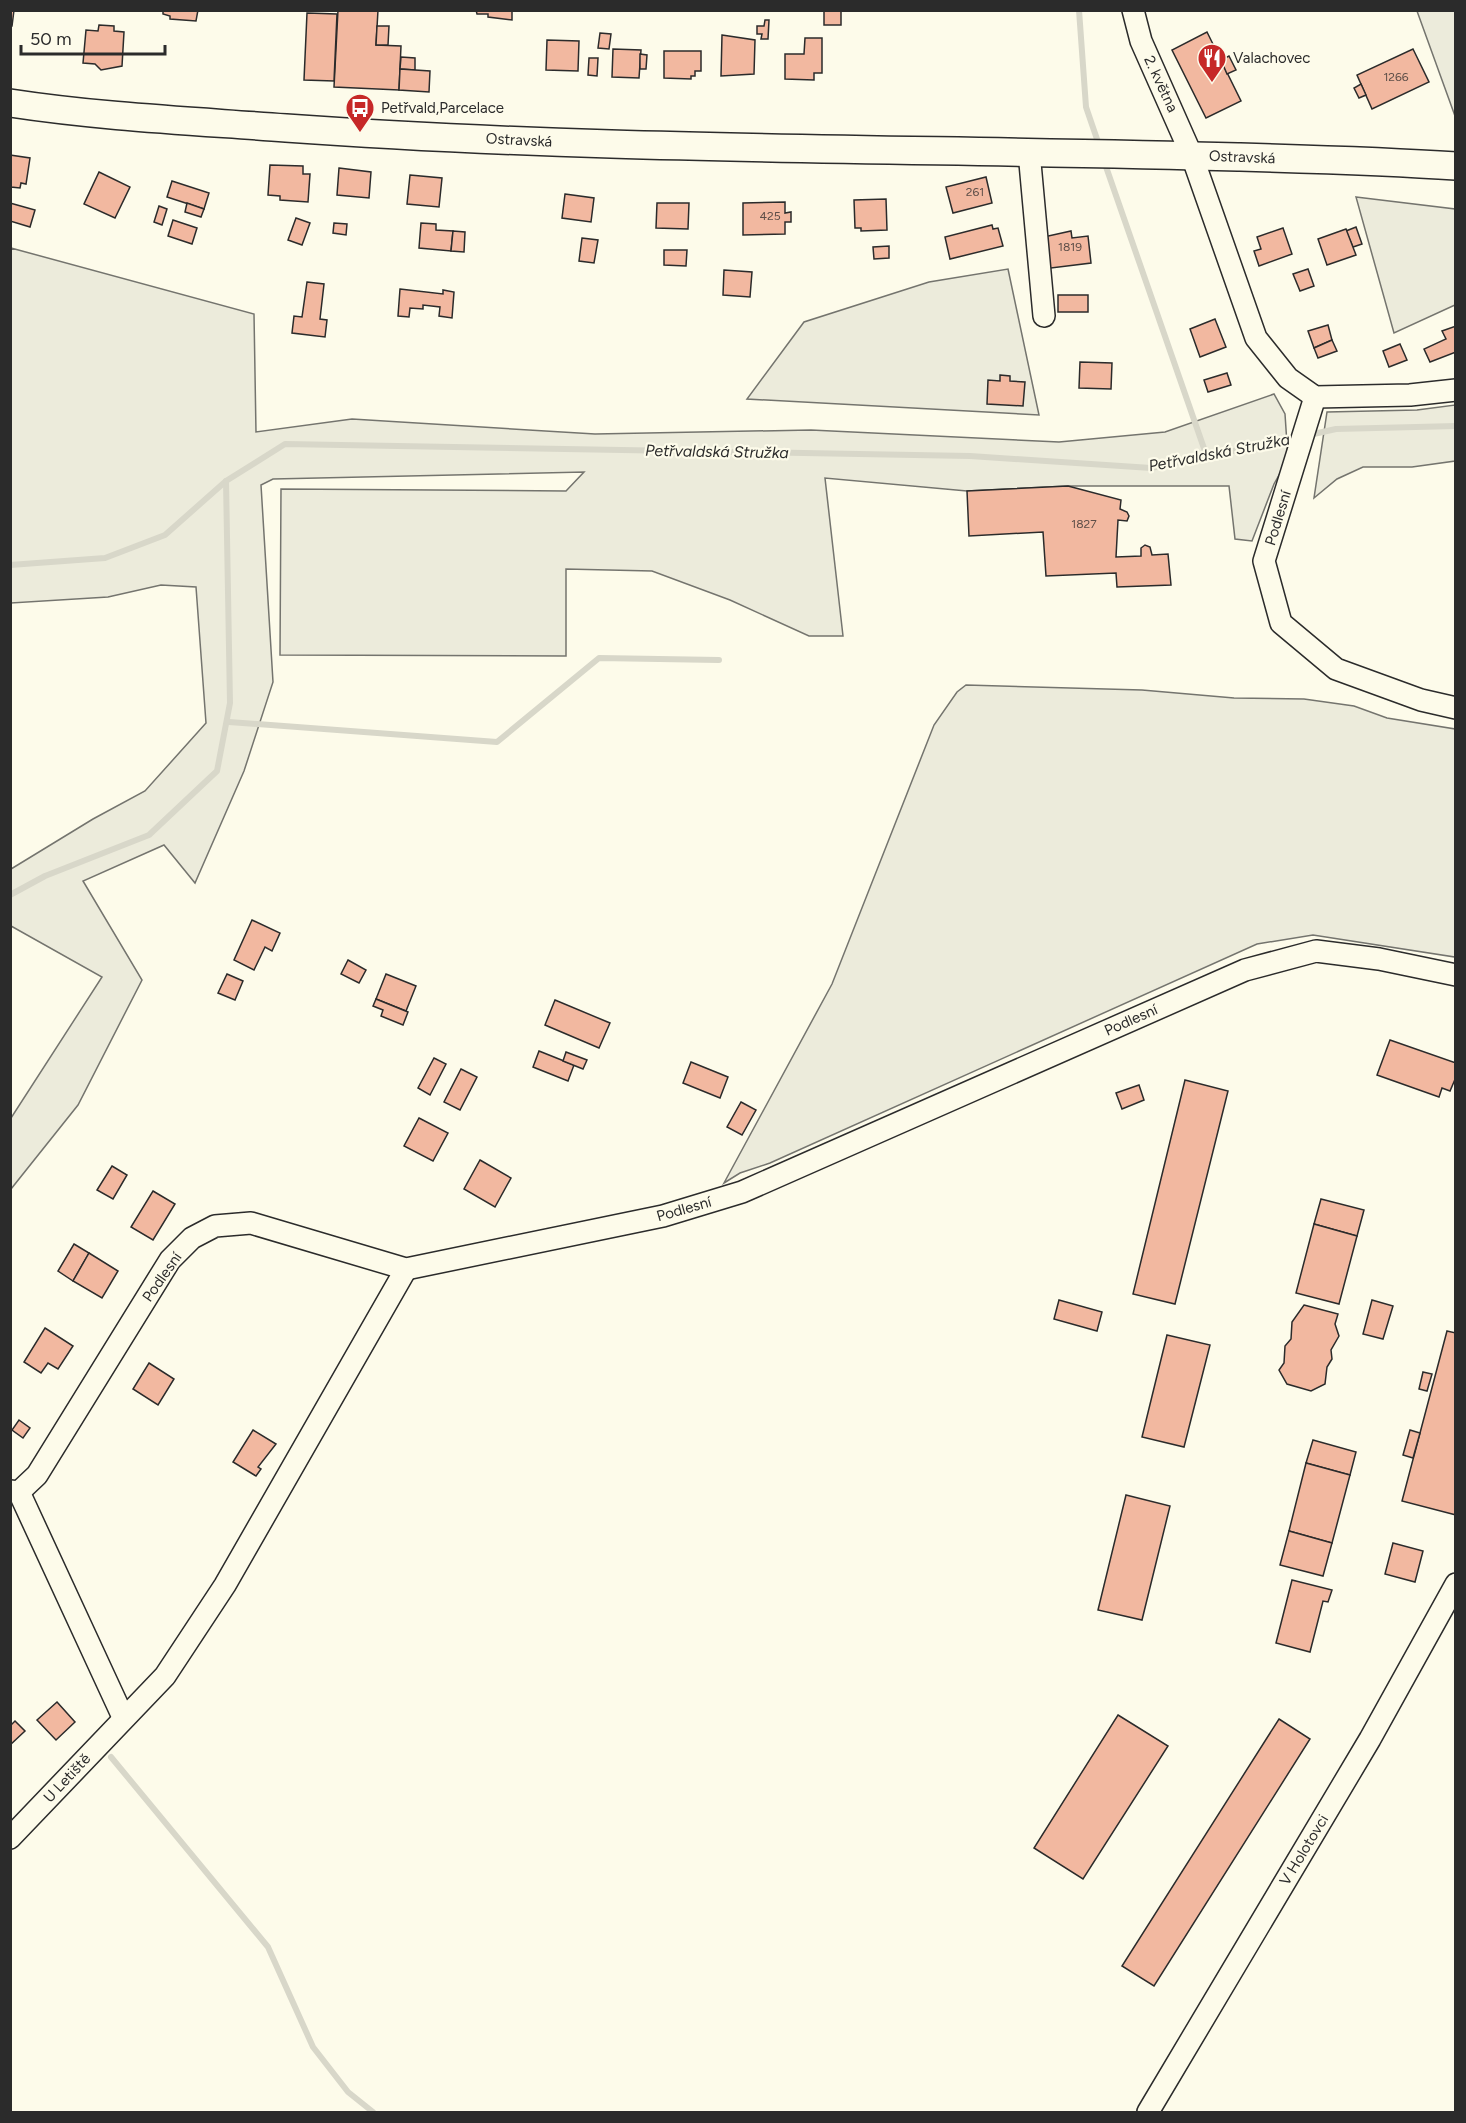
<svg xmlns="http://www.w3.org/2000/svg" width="1466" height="2123" font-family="Figtree,sans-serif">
<rect width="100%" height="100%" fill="#fdfbea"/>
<!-- green -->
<g fill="#ecebdb" stroke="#74746e" stroke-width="1.5">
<polygon points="1417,11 1455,11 1455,116"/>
<polygon points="1356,197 1455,209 1455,305 1394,333"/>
<polygon points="11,248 254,314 256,432 352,419 595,434 811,430 1059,442 1165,432 1274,394 1285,414 1288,459 1274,484 1252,541 1235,539 1229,486 1068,486 967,491 825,478 843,636 809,636 730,600 652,571 566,569 566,656 280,655 281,489 566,491 584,472 273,479 261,485 273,682 244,771 195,883 164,845 83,881 142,980 78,1105 11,1189 11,1118 102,977 11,926 11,869 93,819 145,791 206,723 196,587 161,585 108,597 11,603"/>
<polygon points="1008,269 1039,415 747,399 804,322 929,282"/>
<polygon points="1455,405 1455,461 1412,467 1363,467 1337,479 1314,498 1327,412 1417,410"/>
<polygon points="966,685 1142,690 1234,698 1304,699 1354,706 1387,718 1455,729 1455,957 1313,935 1257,944 770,1163 740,1173 724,1183 832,984 934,725 957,692"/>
</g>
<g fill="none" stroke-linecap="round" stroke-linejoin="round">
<!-- stream -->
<g stroke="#d8d7c9" stroke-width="6">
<polyline points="1079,10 1086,107 1099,145"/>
<polyline points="1104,161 1207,457"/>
<polyline points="1309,435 1336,429 1456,426"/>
<polyline points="10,565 105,558 165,535 226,481 285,444 970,456 1151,468 1296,438"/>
<polyline points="229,722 497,742 599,658 719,660"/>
<polyline points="10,895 45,876 149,835 217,771 230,703 226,481"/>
<polyline points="111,1757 268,1947 313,2047 348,2092 373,2112"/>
</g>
</g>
<!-- building -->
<g fill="#f2b8a0" stroke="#2b2b2b" stroke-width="1.5">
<polygon points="10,10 14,10 12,26 10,26"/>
<polygon points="163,10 198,10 196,21 170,19 170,16 163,14"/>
<polygon points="338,10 378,10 376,45 401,46 399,90 334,87"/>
<polygon points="476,10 512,10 512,20 488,17 488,14 477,14"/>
<rect x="824" y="10" width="17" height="15"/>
<polygon points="307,13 337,14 334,81 304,80"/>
<polygon points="765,20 769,20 768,39 761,39 762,34 757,34 757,26 764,26"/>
<polygon points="99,25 114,26 114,31 124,32 122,66 101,70 95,64 83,63 86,30 98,31"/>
<polygon points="377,26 389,26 388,45 376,45"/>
<polygon points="1207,32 1241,101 1206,118 1172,50"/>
<polygon points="600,33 611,34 609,49 598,48"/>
<polygon points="722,35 755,40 754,74 721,76"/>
<polygon points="805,38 822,38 822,73 814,73 814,80 785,79 785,54 804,54"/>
<polygon points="547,40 579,41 578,71 546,70"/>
<polygon points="613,49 641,50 639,78 612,77"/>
<polygon points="1413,49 1429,82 1372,109 1357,75"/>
<polygon points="664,51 701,51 701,71 695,71 695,76 691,76 691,79 664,78"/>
<polygon points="640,54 647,55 646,69 640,69"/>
<polygon points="1229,56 1236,70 1227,74 1221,60"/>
<polygon points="401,57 415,58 415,70 400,69"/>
<polygon points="589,58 598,58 597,76 588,75"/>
<polygon points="400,69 430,71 429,92 399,90"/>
<polygon points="1361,84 1366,95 1359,98 1354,88"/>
<polygon points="10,155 30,158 26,184 21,183 20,188 11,187"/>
<polygon points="270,165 303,166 303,174 310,174 308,202 280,200 280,196 268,195"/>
<polygon points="339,168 371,172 369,198 337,195"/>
<polygon points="99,172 130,187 115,218 84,204"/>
<polygon points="410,175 442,178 439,207 407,204"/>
<polygon points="986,177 992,203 953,213 946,187"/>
<polygon points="172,181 209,193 204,209 167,197"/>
<polygon points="565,194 594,198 591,222 562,218"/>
<polygon points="886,199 887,230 861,231 861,228 855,228 854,200"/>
<polygon points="785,202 785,213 791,212 791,222 785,222 785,234 743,235 743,203"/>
<polygon points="10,203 35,210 30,227 10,221"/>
<polygon points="187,203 204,209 201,217 185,212"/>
<polygon points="657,203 689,203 688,229 656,228"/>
<polygon points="159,206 167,209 162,225 154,222"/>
<polygon points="296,218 310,223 302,245 288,240"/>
<polygon points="173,220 197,228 192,244 168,236"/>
<polygon points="334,223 347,224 346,235 333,233"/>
<polygon points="421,223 436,224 436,230 453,231 451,251 419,248"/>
<polygon points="992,225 993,229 998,228 1003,246 950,259 945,237"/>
<polygon points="1356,227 1362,244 1353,247 1346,231"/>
<polygon points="1283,228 1292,254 1259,266 1254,251 1261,249 1257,237"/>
<polygon points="1346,229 1356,255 1327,265 1318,239"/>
<polygon points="453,231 465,232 464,252 451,251"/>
<polygon points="1071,231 1072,238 1088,236 1091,263 1043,269 1039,238"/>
<polygon points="582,238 598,240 594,263 579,261"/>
<polygon points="889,246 889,258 874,259 873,247"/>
<polygon points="664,250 687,250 686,266 664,265"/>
<polygon points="1308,269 1314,286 1300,291 1293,274"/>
<polygon points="724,270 752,272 750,297 723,295"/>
<polygon points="307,282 324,284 320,319 327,320 325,337 292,333 294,316 302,317"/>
<polygon points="400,289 443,294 443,290 454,292 452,318 439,316 440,307 423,305 423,309 410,308 409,317 398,316"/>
<rect x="1058" y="295" width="30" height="17"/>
<polygon points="1215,319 1226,347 1200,357 1190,329"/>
<polygon points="1328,325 1332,340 1314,348 1308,331"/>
<polygon points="1456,326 1456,352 1430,362 1424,349 1446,339 1442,331"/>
<polygon points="1332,340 1337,351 1318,358 1314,348"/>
<polygon points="1400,344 1407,360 1389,367 1383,351"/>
<polygon points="1080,362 1112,363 1111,389 1079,388"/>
<polygon points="1227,373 1231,385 1208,392 1204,380"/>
<polygon points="1000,375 1010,376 1010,381 1025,382 1023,406 987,404 988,380 1000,381"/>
<polygon points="1068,486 1121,500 1120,509 1127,512 1129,516 1127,521 1118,520 1116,557 1141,556 1141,548 1145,545 1150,547 1152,555 1168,554 1171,585 1117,587 1116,573 1046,576 1043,532 969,536 967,491"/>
<polygon points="252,920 280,933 272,951 265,947 254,970 234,960"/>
<polygon points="348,960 366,970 359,983 341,974"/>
<polygon points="227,974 243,981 235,1000 218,993"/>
<polygon points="386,974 416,986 406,1011 376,999"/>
<polygon points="376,999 408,1012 403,1025 381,1016 383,1010 373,1006"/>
<polygon points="555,1000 610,1023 599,1048 545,1025"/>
<polygon points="1390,1040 1456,1063 1456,1077 1450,1091 1442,1088 1439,1097 1377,1075"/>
<polygon points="539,1051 574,1065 568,1081 533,1067"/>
<polygon points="566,1052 587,1060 583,1069 563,1061"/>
<polygon points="434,1058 446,1064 430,1095 418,1088"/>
<polygon points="691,1062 728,1077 720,1098 683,1083"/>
<polygon points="461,1069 477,1077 460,1110 444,1102"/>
<polygon points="1185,1080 1228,1091 1175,1304 1133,1294"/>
<polygon points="1139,1085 1144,1100 1122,1109 1116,1093"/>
<polygon points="741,1102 756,1110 742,1135 727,1127"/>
<polygon points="419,1118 448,1133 433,1161 404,1146"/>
<polygon points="480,1160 511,1178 495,1207 464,1189"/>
<polygon points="112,1166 127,1175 113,1199 97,1190"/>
<polygon points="153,1191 175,1204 153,1240 131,1227"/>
<polygon points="1321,1199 1364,1210 1357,1236 1314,1224"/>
<polygon points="1314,1224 1357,1236 1339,1304 1296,1293"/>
<polygon points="74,1244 89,1253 73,1281 58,1271"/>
<polygon points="89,1253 118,1271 102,1298 73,1281"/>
<polygon points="1059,1300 1102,1312 1097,1331 1054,1319"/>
<polygon points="1372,1300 1393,1306 1383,1339 1363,1334"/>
<polygon points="1304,1305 1338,1314 1335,1324 1339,1336 1331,1350 1332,1359 1327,1367 1325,1384 1311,1391 1287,1384 1279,1370 1284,1363 1285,1346 1291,1339 1292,1322"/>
<polygon points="45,1328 73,1346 58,1369 48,1363 41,1373 24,1362"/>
<polygon points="1447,1331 1456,1333 1456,1515 1402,1501"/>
<polygon points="1167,1335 1210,1345 1184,1447 1142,1437"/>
<polygon points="149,1363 174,1379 158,1405 133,1389"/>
<polygon points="1423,1372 1432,1374 1427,1391 1419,1389"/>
<polygon points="19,1420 30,1428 23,1438 12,1430"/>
<polygon points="253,1430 276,1444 258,1467 261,1469 256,1476 233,1462"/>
<polygon points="1410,1430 1420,1433 1413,1458 1403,1455"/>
<polygon points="1313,1440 1356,1452 1350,1475 1306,1463"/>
<polygon points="1306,1463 1350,1475 1332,1543 1289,1531"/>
<polygon points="1126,1495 1170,1506 1142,1620 1098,1610"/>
<polygon points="1289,1531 1332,1543 1323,1576 1280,1565"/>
<polygon points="1393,1543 1423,1551 1415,1582 1385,1574"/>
<polygon points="1292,1580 1332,1590 1328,1602 1323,1601 1310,1652 1276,1643"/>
<polygon points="57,1702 75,1722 56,1740 37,1720"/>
<polygon points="1118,1715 1168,1746 1083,1879 1034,1848"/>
<polygon points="1279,1719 1310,1739 1154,1986 1122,1966"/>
<polygon points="15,1721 25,1731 10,1745 10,1726"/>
</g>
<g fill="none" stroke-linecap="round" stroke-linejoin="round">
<!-- minor casing -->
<g stroke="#2b2b2b" stroke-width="24">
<g id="minor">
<polyline points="1133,10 1141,41 1192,156 1256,338 1288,378 1315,397 1410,395 1456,390"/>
<polyline points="1029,152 1044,316"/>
<polyline points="1315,397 1264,561 1281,623 1336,669 1421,700 1456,708"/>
<polyline points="10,1491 19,1492 37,1475 170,1260 192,1238 215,1226 251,1223 406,1269 663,1216 742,1192 1245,970 1316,951 1379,959 1456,975"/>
<polyline points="19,1492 123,1717"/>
<polyline points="10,1838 165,1676 225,1585 406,1269"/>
<polyline points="1148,2112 1370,1739 1456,1584"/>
</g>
</g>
<!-- major casing -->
<g stroke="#2b2b2b" stroke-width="30">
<path id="major" d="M10,103C102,117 193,121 286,128C602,151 920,148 1238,157C1310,159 1383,161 1456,166"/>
</g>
<!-- minor -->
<use href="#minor" stroke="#fdfbea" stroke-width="21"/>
<!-- major -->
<use href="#major" stroke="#fdfbea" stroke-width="27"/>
</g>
<!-- icons -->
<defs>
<g id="restaurant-pin" transform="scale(1.5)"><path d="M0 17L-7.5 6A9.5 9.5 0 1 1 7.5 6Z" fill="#c62828" stroke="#fdfbea"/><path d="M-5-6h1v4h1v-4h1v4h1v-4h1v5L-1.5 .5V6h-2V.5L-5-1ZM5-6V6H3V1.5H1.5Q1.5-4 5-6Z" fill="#fff"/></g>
<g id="bus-pin" transform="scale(1.5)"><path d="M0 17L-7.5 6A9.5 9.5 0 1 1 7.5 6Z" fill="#c62828" stroke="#fdfbea"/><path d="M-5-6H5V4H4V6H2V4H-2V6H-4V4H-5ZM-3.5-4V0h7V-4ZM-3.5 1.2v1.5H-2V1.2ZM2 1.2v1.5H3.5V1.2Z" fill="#fff"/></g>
</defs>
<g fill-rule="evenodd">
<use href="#restaurant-pin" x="1212" y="58"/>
<use href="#bus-pin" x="360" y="108"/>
</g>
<g text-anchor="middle" stroke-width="4.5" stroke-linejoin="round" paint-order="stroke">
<!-- number labels -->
<g font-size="12" fill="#5d4e48">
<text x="1396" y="81">1266</text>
<text x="975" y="196">261</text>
<text x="770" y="220">425</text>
<text x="1070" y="251">1819</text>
<text x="1084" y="528">1827</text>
</g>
<!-- poi labels -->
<g font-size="15" fill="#2b2b2b" stroke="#fdfbea" text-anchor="start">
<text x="1233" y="63">Valachovec</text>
<text x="381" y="113">Petřvald,Parcelace</text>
</g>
<!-- street labels -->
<g font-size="15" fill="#2b2b2b" stroke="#fdfbea">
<text transform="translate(1161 84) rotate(65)" y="5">2. května</text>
<text transform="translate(519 140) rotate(3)" y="5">Ostravská</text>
<text transform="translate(1242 157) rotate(2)" y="5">Ostravská</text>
<text transform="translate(1278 518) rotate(-73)" y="5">Podlesní</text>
<text transform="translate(1131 1020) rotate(-24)" y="5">Podlesní</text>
<text transform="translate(684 1209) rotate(-16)" y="5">Podlesní</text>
<text transform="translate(162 1277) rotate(-55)" y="5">Podlesní</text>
<text transform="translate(67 1778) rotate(-47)" y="5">U Letiště</text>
<text transform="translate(1304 1850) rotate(-59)" y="5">V Holotovci</text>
</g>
<!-- water labels -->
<g font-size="16" font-style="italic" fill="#2b2b2b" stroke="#fdfbea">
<text transform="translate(717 451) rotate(1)" y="6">Petřvaldská Stružka</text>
<text transform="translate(1219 452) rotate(-11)" y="6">Petřvaldská Stružka</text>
</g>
</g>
<!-- border -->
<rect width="1466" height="2123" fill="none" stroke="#2b2b2b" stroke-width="24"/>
<!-- scale -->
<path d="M21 45v9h144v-9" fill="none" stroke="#2b2b2b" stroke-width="3"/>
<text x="30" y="45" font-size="18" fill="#2b2b2b" stroke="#fdfbea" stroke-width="4.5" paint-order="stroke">50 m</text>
</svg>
